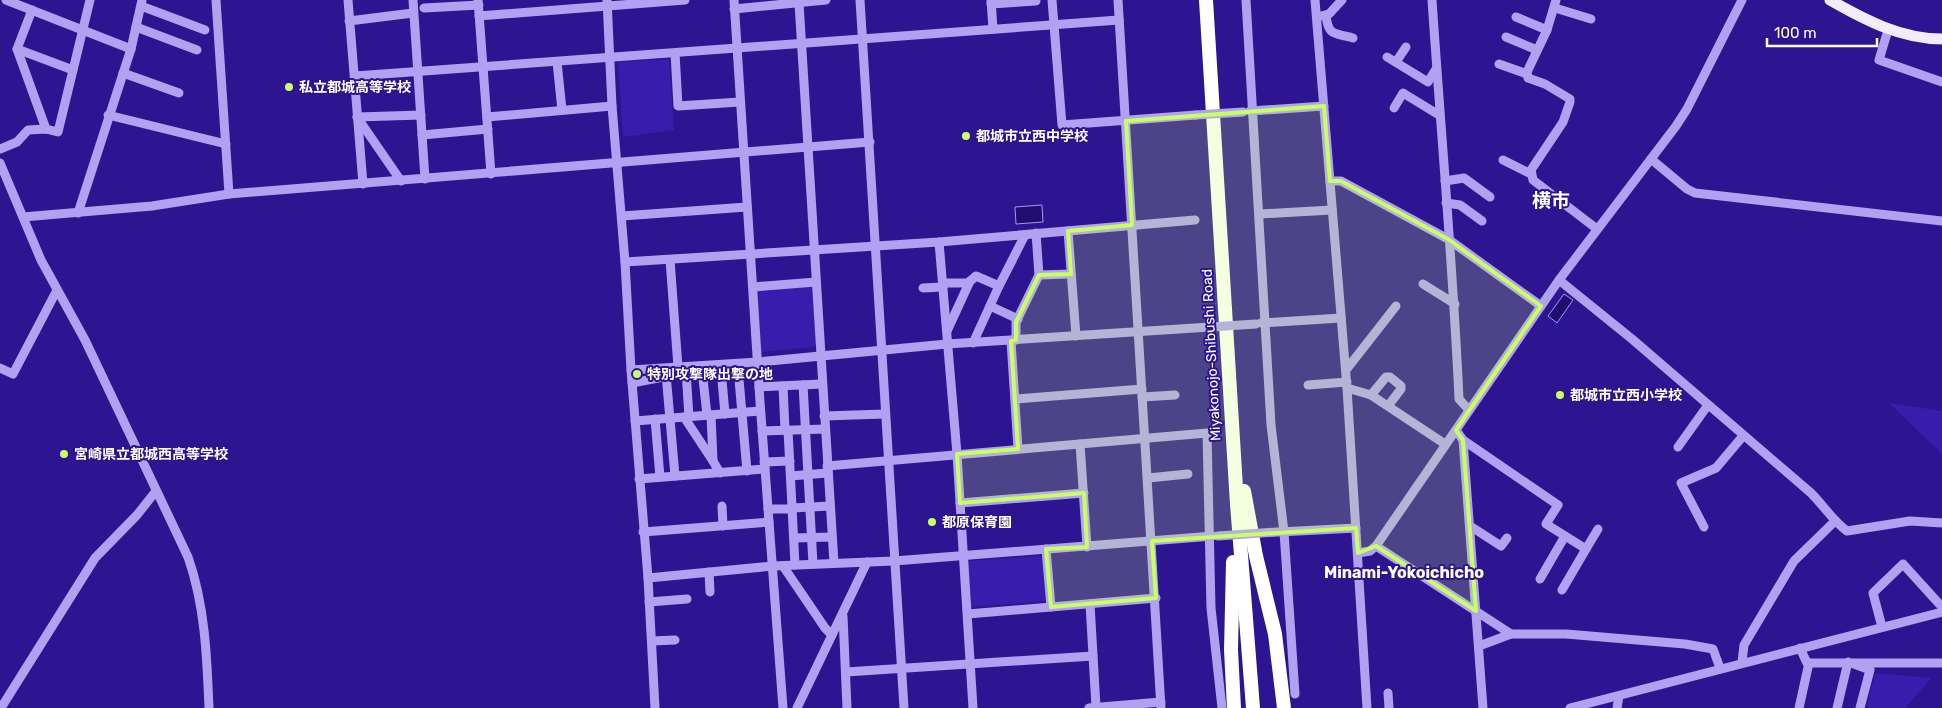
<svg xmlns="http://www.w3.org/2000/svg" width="1942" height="708" font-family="Rubik,'Noto Sans JP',sans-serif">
<rect width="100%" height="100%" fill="#2d1591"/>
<!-- green -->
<g fill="#371dab">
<polygon points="669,59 674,130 623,137 618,62"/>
<polygon points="812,283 816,343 813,347 761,352 756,288"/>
<polygon points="1889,403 1942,411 1942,454"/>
<polygon points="1043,556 1046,601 970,607 967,561"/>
<polygon points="1875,673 1931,678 1905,708 1867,708"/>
</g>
<!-- water -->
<g fill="#210d6e" stroke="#a495f4">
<polygon points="1042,205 1043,222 1016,224 1015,207"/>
<polygon points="1564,294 1573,300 1557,323 1548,316"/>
</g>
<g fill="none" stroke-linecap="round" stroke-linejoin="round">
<!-- minor -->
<g stroke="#b0a2f1" stroke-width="9">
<polyline points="6,0 131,49"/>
<polyline points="216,0 229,194"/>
<polyline points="348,0 363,184"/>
<polyline points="413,0 425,179"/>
<polyline points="478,0 491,174"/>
<polyline points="607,0 612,106 625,262 631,370 648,578 655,708"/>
<polyline points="734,0 760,402 783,708"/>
<polyline points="860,0 904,708"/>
<polyline points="991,0 993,29"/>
<polyline points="1052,0 1062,125 1196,115"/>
<polyline points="1118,0 1161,708"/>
<polyline points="1246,0 1271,425 1284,532 1295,694"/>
<polyline points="1315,0 1347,388 1367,708"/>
<path d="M1432,0C1441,133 1453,266 1459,399L1469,410"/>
<polyline points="1556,0 1547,30 1527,72 1528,78 1545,84 1570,99 1570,102 1563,122 1531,170 1533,180 1597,229"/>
<polyline points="799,3 834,563"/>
<polyline points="991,4 1036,1"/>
<polyline points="141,6 205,30"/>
<polyline points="424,8 479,5"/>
<polyline points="1555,8 1591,19"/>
<polyline points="734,9 826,0"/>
<polyline points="32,10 17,49 46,129"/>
<path d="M1326,15C1328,36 1334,33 1353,38"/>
<polyline points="479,16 685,0"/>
<polyline points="1321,16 1329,14 1342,0"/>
<polyline points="1516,17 1547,30"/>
<polyline points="349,21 413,13"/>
<polyline points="136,27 197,50"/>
<polyline points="1888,30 1879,60 1942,82"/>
<polyline points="1506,37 1537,50"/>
<polyline points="17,49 73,70"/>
<polyline points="675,53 678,106 740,102"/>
<polyline points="1387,57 1428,82 1436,69"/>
<polyline points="557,62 562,110"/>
<polyline points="1396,62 1406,47"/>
<polyline points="1499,64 1527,74"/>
<polyline points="123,73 179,93"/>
<polyline points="355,76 1119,20"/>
<polyline points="1394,108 1403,93 1439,115"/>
<polyline points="1250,111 1324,106"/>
<polyline points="108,115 226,144"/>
<polyline points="357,117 401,181"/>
<polyline points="357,117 421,115"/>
<polyline points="487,117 612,106"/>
<polyline points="422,135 488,129"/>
<polyline points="0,149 17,142 28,130 46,129 58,132 90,0"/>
<polyline points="1651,159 1687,189 1695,193 1942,221"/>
<polyline points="1503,160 1531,174"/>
<path d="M0,163L41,260L85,340L188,557C205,605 207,657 209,708"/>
<polyline points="1330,181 1341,181 1448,239 1541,306"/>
<polyline points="1445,181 1464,178 1490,197"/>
<polyline points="1446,203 1460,205 1482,221"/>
<polyline points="78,213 131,49 142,0"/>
<polyline points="1260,214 1332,210"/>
<polyline points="622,216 747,207"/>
<polyline points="23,217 152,206 229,194 870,142"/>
<polyline points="1068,231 1076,336"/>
<polyline points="1036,233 1039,275 1071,274"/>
<polyline points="939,242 957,454 973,708"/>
<polyline points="670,260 678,367"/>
<polyline points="625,262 939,242 1195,220"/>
<path d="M1559,280L1632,339L1811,493C1824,506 1833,521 1847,531L1910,521L1942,523"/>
<polyline points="943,283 968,283 976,276 999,286 973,343"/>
<polyline points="1423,284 1455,304"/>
<polyline points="999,286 1025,235"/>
<polyline points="753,287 816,282"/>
<polyline points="923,288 943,287"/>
<polyline points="990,306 1018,319"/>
<polyline points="1261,323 1341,318"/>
<polyline points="947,331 970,281"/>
<polyline points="1016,340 1016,322 1039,275"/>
<polyline points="1011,341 1018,449"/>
<polyline points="0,368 13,374 57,290"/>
<polyline points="738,368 747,471"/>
<polyline points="721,369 725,414"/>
<polyline points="631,370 758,362 947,344 1210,327"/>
<polyline points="702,370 707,415"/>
<polyline points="1346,370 1396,306"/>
<polyline points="686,371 689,417"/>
<polyline points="666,374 675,476"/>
<polyline points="632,383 663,377 667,373 677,372"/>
<polyline points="803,385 813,564"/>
<polyline points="1308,385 1347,382"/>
<polyline points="783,386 785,430"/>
<polyline points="759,387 822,384"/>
<polyline points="1347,388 1371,395 1445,444"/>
<polyline points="1371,395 1386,377 1390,377 1401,386 1401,389 1388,406"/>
<polyline points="1142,397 1175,395"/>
<polyline points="1015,399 1142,389"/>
<polyline points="711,415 713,461 720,473"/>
<polyline points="824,416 885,414"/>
<polyline points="684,417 713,461"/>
<polyline points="655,419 660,477"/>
<polyline points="635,421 760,411"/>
<polyline points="788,430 795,565"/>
<polyline points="1456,430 1463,440 1483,708"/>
<polyline points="762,431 825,429"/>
<polyline points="1463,440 1558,505 1546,524 1586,549 1562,590"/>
<polyline points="1080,444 1087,547"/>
<polyline points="1678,447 1708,405"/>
<polyline points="764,462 790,461"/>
<polyline points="827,466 1207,433 1211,608 1222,708"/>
<polyline points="791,476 827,473"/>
<polyline points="1148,478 1188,474"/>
<polyline points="639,479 765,469"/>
<polyline points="960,503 1084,493"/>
<polyline points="722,506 723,526"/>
<polyline points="792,508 830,506"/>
<polyline points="768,509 792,509"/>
<polyline points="1470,526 1501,546 1507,538"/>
<polyline points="1704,527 1681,483 1716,468 1743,436"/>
<polyline points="643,532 769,522"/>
<polyline points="1279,532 1356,528"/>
<polyline points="794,538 832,537"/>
<polyline points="1376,546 1511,634"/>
<polyline points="1046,549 1051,607"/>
<polyline points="1586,549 1598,529"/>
<polyline points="1358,553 1370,551 1376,546 1559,280 1676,126 1687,109 1742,0"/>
<polyline points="783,566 825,628 832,635"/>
<polyline points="709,572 710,592"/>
<polyline points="648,578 773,566 894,561 1213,536"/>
<polyline points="1540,579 1565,536"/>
<polyline points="649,602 687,599"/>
<polyline points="1090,604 1096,707"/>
<polyline points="968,614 1156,598"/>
<polyline points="843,616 847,708"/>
<polyline points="1882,627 1873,593 1903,564 1942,607"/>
<polyline points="652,641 675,640"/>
<polyline points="1479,646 1511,634 1566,634 1685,644 1713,649 1720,668"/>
<polyline points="1800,648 1807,663 1942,663"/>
<polyline points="1742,662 1744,645 1794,561 1834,522"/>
<polyline points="1854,664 1870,670 1860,708"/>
<polyline points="846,672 1093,656"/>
<polyline points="1388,693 1389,708"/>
<polyline points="1,708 95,558 137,515 156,491"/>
<polyline points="797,708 867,562"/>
<polyline points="1089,708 1161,702"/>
<polyline points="1570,708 1942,612"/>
<polyline points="1617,708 1619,696"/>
<polyline points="1799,708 1809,663"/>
<polyline points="1837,708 1848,662"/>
</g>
<!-- major -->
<path stroke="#f1ecff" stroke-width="11" d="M1830,0C1865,20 1901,39 1942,39"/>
<!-- highway -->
<g stroke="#fff" stroke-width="14">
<polyline points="1206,0 1237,504 1253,708"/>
<polyline points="1244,491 1256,556 1275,634 1284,708"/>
<polyline points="1233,562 1231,650 1234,708"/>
</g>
<!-- minor-bridge -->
<g stroke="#b0a2f1" stroke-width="9">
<polyline points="1196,115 1243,112"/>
<polyline points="1210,327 1256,324"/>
<polyline points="1218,536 1277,532"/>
</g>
</g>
<!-- marked area -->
<path fill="#c9ff62" fill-opacity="0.2" stroke="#c9ff62" stroke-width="4" stroke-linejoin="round" d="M1324,106L1330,181H1341L1448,239L1541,306L1456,430L1463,440L1476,611L1376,546L1358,553L1356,528L1152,541L1156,598L1051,607L1046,549L1087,547L1084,493L960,503L957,454L1018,449L1011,341L1016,340V322L1039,275L1071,274L1068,231L1132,225L1126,121Z"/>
<!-- markers -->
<g fill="#c9ff62" stroke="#2d1591" stroke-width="2">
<circle cx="289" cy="87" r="5"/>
<circle cx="966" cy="136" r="5"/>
<circle cx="637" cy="374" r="5"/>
<circle cx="1560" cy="395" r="5"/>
<circle cx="64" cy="454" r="5"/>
<circle cx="932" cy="522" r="5"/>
</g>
<g text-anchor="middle" stroke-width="4" stroke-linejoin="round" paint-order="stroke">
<!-- poi labels -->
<g font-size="14" font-weight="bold" fill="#fff" stroke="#2d1591" text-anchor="start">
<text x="299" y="92">私立都城高等学校</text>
<text x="976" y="141">都城市立西中学校</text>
<text x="647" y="379">特別攻撃隊出撃の地</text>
<text x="1570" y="400">都城市立西小学校</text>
<text x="74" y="459">宮崎県立都城西高等学校</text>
<text x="942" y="527">都原保育園</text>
</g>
<!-- street labels -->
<g font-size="14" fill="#fff" stroke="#2d1591">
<text transform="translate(1211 355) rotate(-93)" y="5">Miyakonojo-Shibushi Road</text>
</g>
<!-- quarter labels -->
<g font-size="16" font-weight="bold" fill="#fff" stroke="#2d1591">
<text x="1404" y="578">Minami-Yokoichicho</text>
</g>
<!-- district labels -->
<g font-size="19" font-weight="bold" fill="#fff" stroke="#2d1591">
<text x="1551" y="207">横市</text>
</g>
</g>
<!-- scale -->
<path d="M1767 38v8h110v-8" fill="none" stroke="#ffffff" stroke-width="2.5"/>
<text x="1774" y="38" font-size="15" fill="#ffffff" stroke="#2d1591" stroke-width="4" paint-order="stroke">100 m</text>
</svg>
